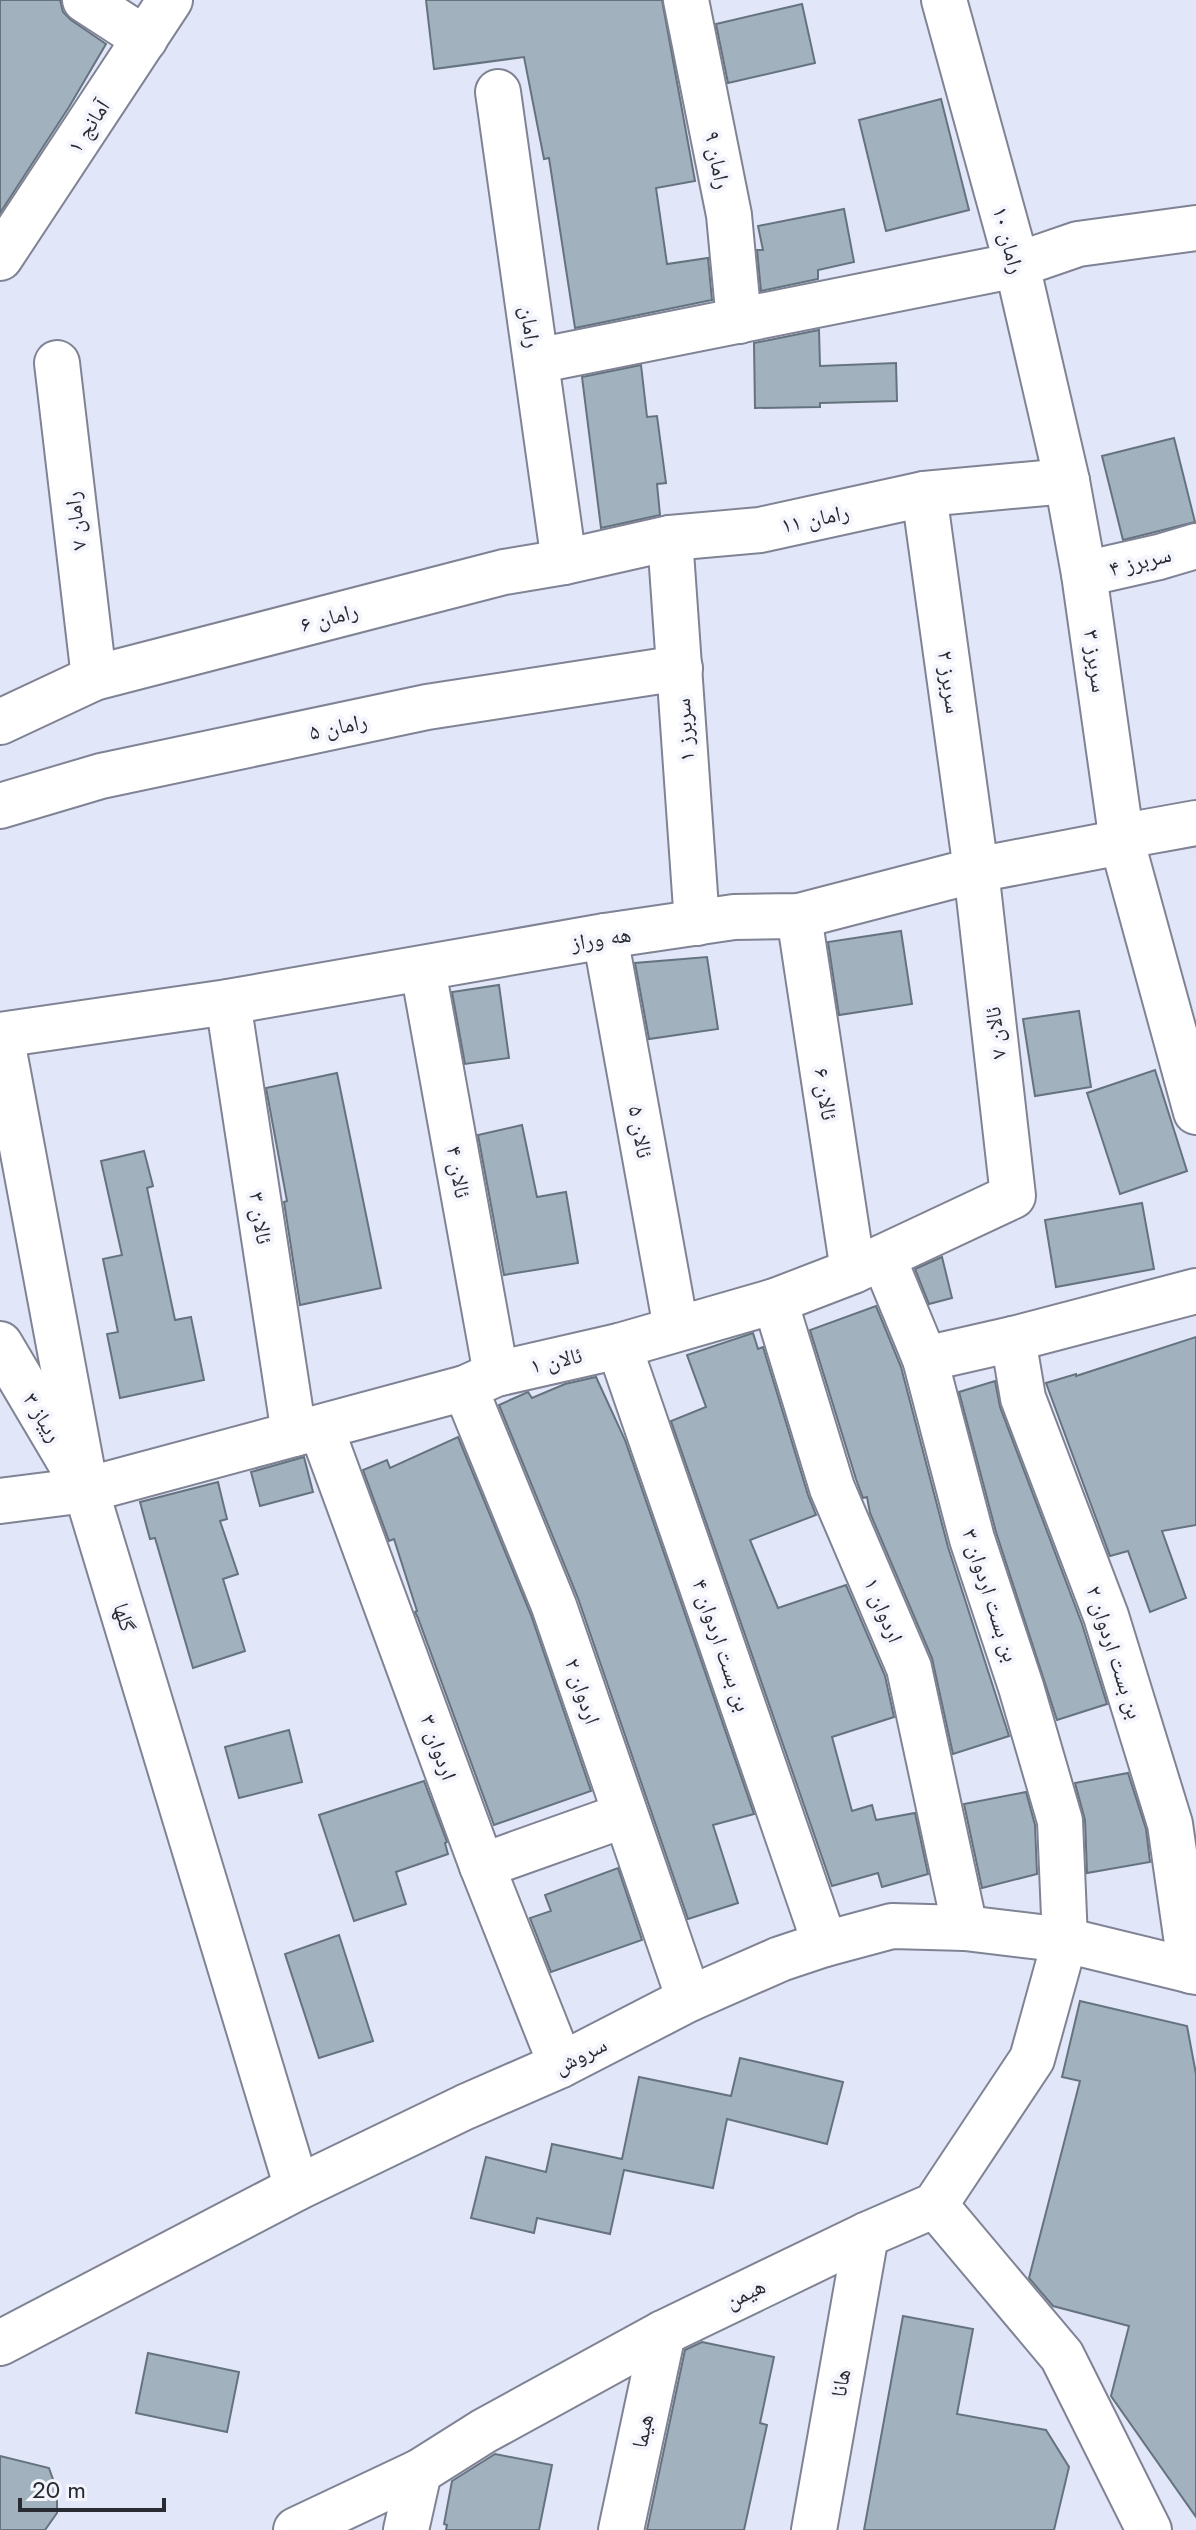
<svg xmlns="http://www.w3.org/2000/svg" width="1196" height="2530" font-family="Jost,'Noto Naskh Arabic',sans-serif">
<rect width="100%" height="100%" fill="#e2e6f9"/>
<!-- building -->
<g fill="#a1b1be" stroke="#65737f" stroke-width="2">
<polygon points="0,0 60,0 63,12 71,20 106,44 69,107 0,213"/>
<polygon points="426,0 662,0 695,181 656,188 667,264 708,258 712,300 575,328 549,158 544,159 524,57 434,69"/>
<polygon points="802,4 815,63 728,83 716,24"/>
<polygon points="941,99 969,210 886,231 859,120"/>
<polygon points="844,209 854,262 818,270 818,279 761,291 757,250 763,250 758,226"/>
<polygon points="819,330 820,366 896,363 897,401 820,403 820,407 755,408 754,343"/>
<polygon points="641,365 647,417 657,416 666,483 657,484 660,515 601,528 582,377"/>
<polygon points="1174,438 1195,522 1123,540 1102,456"/>
<polygon points="901,931 912,1004 839,1015 828,942"/>
<polygon points="707,957 718,1029 649,1039 635,963"/>
<polygon points="499,985 509,1058 465,1064 452,992"/>
<polygon points="1079,1011 1091,1087 1035,1096 1023,1019"/>
<polygon points="1155,1070 1187,1171 1120,1194 1087,1093"/>
<polygon points="337,1073 381,1288 300,1305 284,1202 287,1201 266,1088"/>
<polygon points="522,1125 537,1197 566,1192 578,1263 504,1275 478,1135"/>
<polygon points="144,1151 153,1186 147,1188 175,1320 191,1317 204,1380 120,1398 107,1334 118,1332 103,1259 122,1255 101,1161"/>
<polygon points="1142,1203 1154,1269 1056,1287 1045,1220"/>
<polygon points="942,1257 952,1298 929,1304 915,1269"/>
<polygon points="876,1306 901,1367 948,1547 1009,1736 953,1754 932,1658 870,1513 867,1497 863,1498 856,1479 810,1330"/>
<polygon points="753,1333 758,1349 763,1347 808,1495 816,1515 750,1540 778,1608 846,1585 885,1676 894,1717 832,1737 852,1811 872,1805 876,1820 915,1813 928,1874 882,1887 878,1873 832,1886 671,1421 706,1407 687,1355"/>
<polygon points="1196,1337 1196,1525 1162,1531 1186,1598 1150,1612 1128,1551 1110,1556 1046,1383 1076,1374 1076,1376"/>
<polygon points="596,1377 625,1440 754,1814 713,1825 738,1903 688,1919 578,1598 499,1405 528,1392 532,1398 565,1384"/>
<polygon points="995,1381 1000,1407 1082,1624 1107,1704 1057,1720 996,1532 959,1392"/>
<polygon points="458,1437 531,1615 591,1791 494,1825 418,1618 415,1612 417,1611 394,1539 389,1541 363,1470 387,1460 390,1468"/>
<polygon points="304,1457 313,1492 260,1506 251,1472"/>
<polygon points="218,1482 227,1519 220,1521 238,1574 223,1579 245,1651 193,1668 155,1538 150,1539 140,1502"/>
<polygon points="289,1730 302,1782 239,1798 225,1747"/>
<polygon points="1128,1773 1146,1829 1150,1862 1087,1873 1085,1820 1075,1783"/>
<polygon points="424,1781 447,1842 445,1843 448,1854 396,1872 406,1904 354,1921 319,1815"/>
<polygon points="1026,1792 1035,1825 1037,1874 982,1888 964,1804"/>
<polygon points="618,1868 642,1940 551,1972 530,1918 551,1911 545,1895"/>
<polygon points="339,1935 373,2041 319,2058 285,1954"/>
<polygon points="1080,2001 1187,2026 1196,2074 1196,2517 1111,2396 1129,2326 1053,2306 1029,2278 1080,2081 1062,2077"/>
<polygon points="740,2058 843,2082 827,2144 727,2119 713,2188 624,2170 610,2234 537,2218 534,2233 471,2218 486,2157 546,2172 552,2144 622,2159 639,2077 731,2096"/>
<polygon points="903,2316 973,2329 957,2414 1046,2430 1069,2467 1054,2530 864,2530"/>
<polygon points="702,2342 774,2357 760,2423 767,2425 744,2530 647,2530 685,2350"/>
<polygon points="148,2353 239,2372 227,2432 136,2413"/>
<polygon points="495,2454 552,2465 539,2530 446,2530 447,2525 444,2524 452,2481"/>
<polygon points="0,2456 49,2468 57,2491 57,2513 45,2530 0,2530"/>
</g>
<g fill="none" stroke-linecap="round" stroke-linejoin="round">
<!-- minor casing -->
<g stroke="#7f8394" stroke-width="48">
<g id="minor">
<polyline points="85,0 145,39"/>
<polyline points="686,0 729,215 739,321"/>
<polyline points="944,0 1017,265 1067,481 1084,574 1122,842 1196,1112"/>
<polyline points="498,92 564,562"/>
<polyline points="0,258 170,0"/>
<polyline points="536,361 1017,265 1078,244 1196,228"/>
<polyline points="57,363 94,678"/>
<polyline points="670,538 697,923"/>
<polyline points="1084,574 1159,557 1196,546"/>
<polyline points="0,722 94,678 504,572 564,562 670,538 760,530 924,494 1067,481"/>
<polyline points="0,806 101,776 427,707 680,668"/>
<polyline points="799,916 853,1271"/>
<polyline points="605,936 676,1328"/>
<polyline points="423,970 496,1374"/>
<polyline points="228,1002 294,1434"/>
<polyline points="1,1035 86,1490 297,2188"/>
<polyline points="775,1301 832,1488 909,1668 965,1928"/>
<polyline points="1013,1339 1023,1398 1106,1616 1170,1824 1191,1971"/>
<polyline points="0,1344 71,1464"/>
<polyline points="619,1346 825,1944"/>
<polyline points="925,1359 1013,1339 1196,1291"/>
<polyline points="465,1388 554,1606 689,1999"/>
<polyline points="321,1428 482,1866 561,2065"/>
<polyline points="0,1501 86,1490 465,1388 496,1374 619,1346 775,1301 853,1271 1013,1196 976,870 924,494"/>
<polyline points="482,1866 625,1815"/>
<polyline points="935,2205 1062,2356 1149,2530"/>
<polyline points="296,2530 419,2472 484,2431 663,2333 866,2235 935,2205 1032,2059 1065,1940 1060,1821 1021,1687 972,1539 925,1359 883,1257"/>
<polyline points="406,2530 419,2472"/>
<polyline points="621,2530 663,2333"/>
<polyline points="814,2530 866,2235"/>
</g>
</g>
<!-- tertiary casing -->
<g stroke="#7f8394" stroke-width="48">
<g id="tertiary">
<polyline points="0,1035 228,1002 605,936 734,917 799,916 976,870 1122,842 1135,834 1196,823"/>
<polyline points="0,2343 297,2188 465,2107 561,2065 689,1999 780,1959 825,1944 892,1926 965,1928 1065,1940 1196,1972"/>
</g>
</g>
<!-- minor -->
<use href="#minor" stroke="#fff" stroke-width="44"/>
<!-- tertiary -->
<use href="#tertiary" stroke="#fff" stroke-width="44"/>
</g>
<g text-anchor="middle" stroke-width="8" stroke-linejoin="round" paint-order="stroke">
<!-- street labels -->
<g font-size="22" fill="#292b32" stroke="#f3f4fc">
<text transform="translate(88 126) rotate(-57)" y="8">آمانج ۱</text>
<text transform="translate(718 160) rotate(79)" y="8">رامان ۹</text>
<text transform="translate(1009 240) rotate(75)" y="8">رامان ۱۰</text>
<text transform="translate(531 327) rotate(82)" y="8">رامان</text>
<text transform="translate(815 518) rotate(-12)" y="8">رامان ۱۱</text>
<text transform="translate(75 521) rotate(-97)" y="8">رامان ۷</text>
<text transform="translate(1140 561) rotate(-14)" y="8">سربرز ۴</text>
<text transform="translate(329 617) rotate(-15)" y="8">رامان ۶</text>
<text transform="translate(1096 661) rotate(82)" y="8">سربرز ۳</text>
<text transform="translate(950 682) rotate(82)" y="8">سربرز ۲</text>
<text transform="translate(338 726) rotate(-12)" y="8">رامان ۵</text>
<text transform="translate(684 730) rotate(-94)" y="8">سربرز ۱</text>
<text transform="translate(601 938) rotate(-9)" y="8">هه وراز</text>
<text transform="translate(995 1033) rotate(-97)" y="8">ئالان ۷</text>
<text transform="translate(826 1094) rotate(81)" y="8">ئالان ۶</text>
<text transform="translate(641 1132) rotate(80)" y="8">ئالان ۵</text>
<text transform="translate(459 1172) rotate(80)" y="8">ئالان ۴</text>
<text transform="translate(261 1218) rotate(81)" y="8">ئالان ۳</text>
<text transform="translate(556 1360) rotate(-13)" y="8">ئالان ۱</text>
<text transform="translate(43 1417) rotate(59)" y="8">ریباز ۳</text>
<text transform="translate(991 1595) rotate(72)" y="8">بن بست اردوان ۳</text>
<text transform="translate(884 1610) rotate(67)" y="8">اردوان ۱</text>
<text transform="translate(125 1617) rotate(73)" y="8">گلها</text>
<text transform="translate(722 1645) rotate(71)" y="8">بن بست اردوان ۴</text>
<text transform="translate(1115 1652) rotate(72)" y="8">بن بست اردوان ۲</text>
<text transform="translate(583 1691) rotate(71)" y="8">اردوان ۲</text>
<text transform="translate(439 1747) rotate(70)" y="8">اردوان ۳</text>
<text transform="translate(580 2055) rotate(-27)" y="8">سروش</text>
<text transform="translate(745 2293) rotate(-26)" y="8">هیمن</text>
<text transform="translate(840 2383) rotate(-80)" y="8">هانا</text>
<text transform="translate(642 2431) rotate(-78)" y="8">هیما</text>
</g>
</g>
<!-- scale -->
<path d="M20 2498v12h144v-12" fill="none" stroke="#292b32" stroke-width="4"/>
<text x="32" y="2498" font-size="24" fill="#292b32" stroke="#f3f4fc" stroke-width="6" paint-order="stroke">20 m</text>
</svg>
